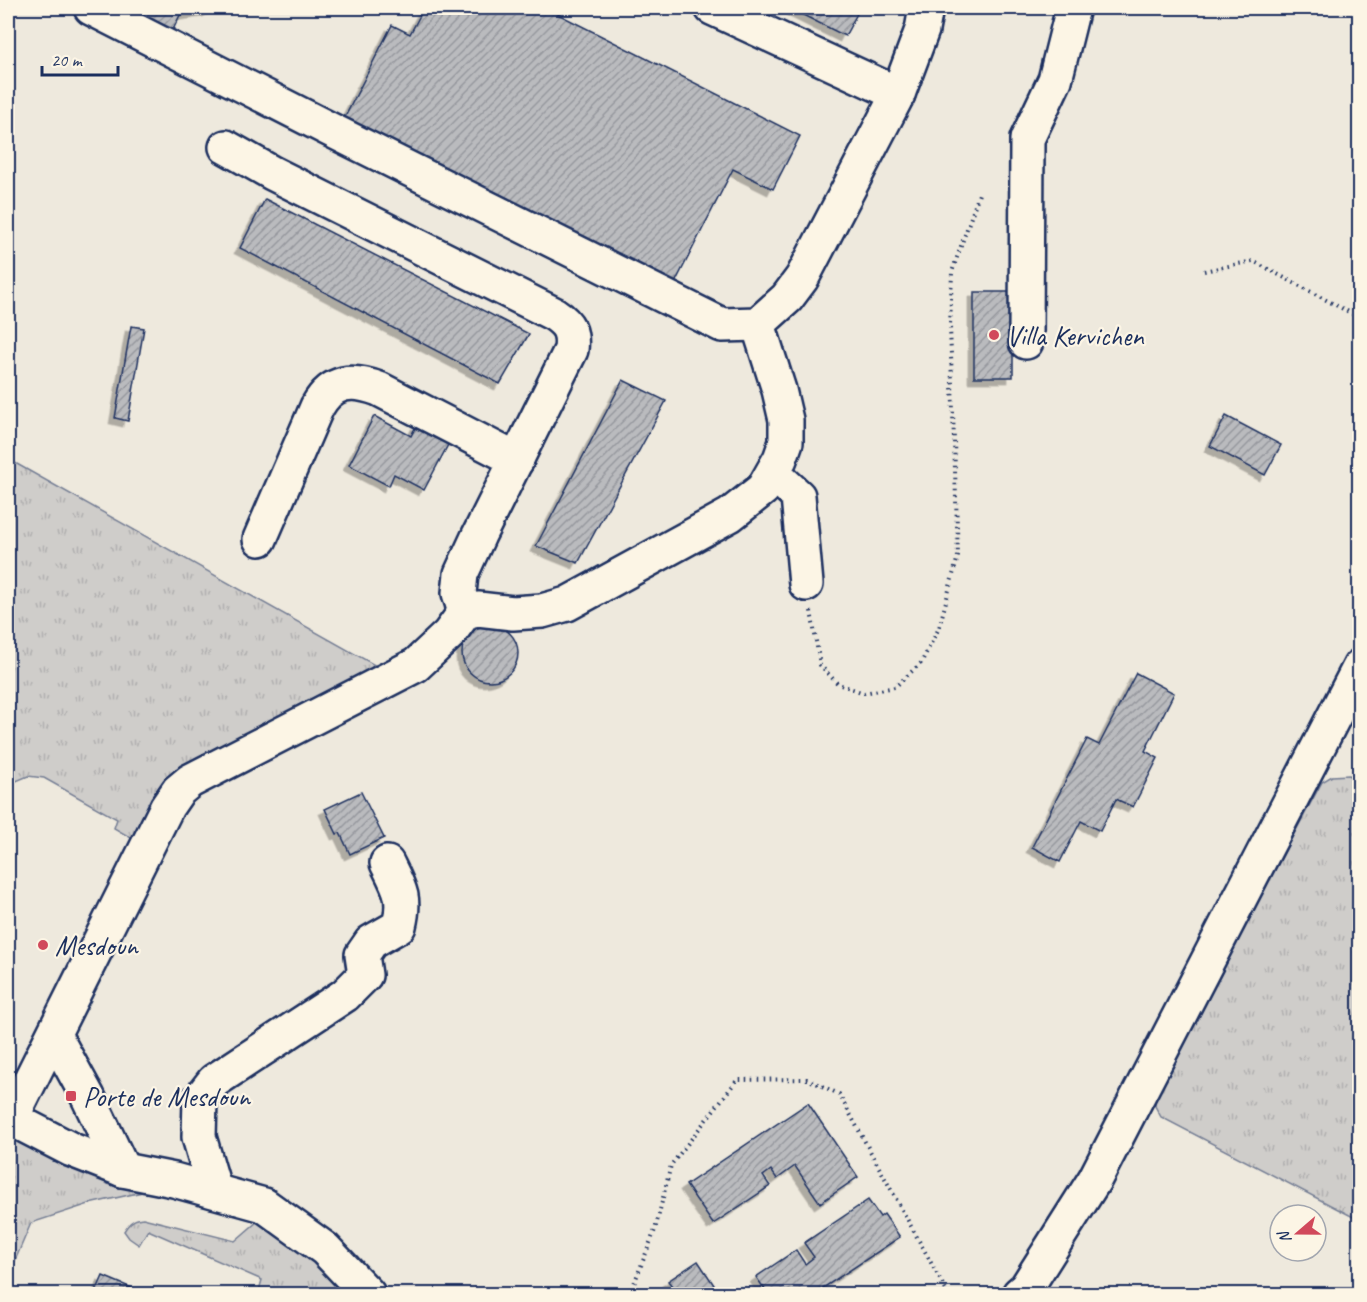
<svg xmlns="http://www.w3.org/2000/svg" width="1367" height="1302" font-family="Caveat,sans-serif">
<defs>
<pattern id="grass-tufts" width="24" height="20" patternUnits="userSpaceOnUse" patternTransform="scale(1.5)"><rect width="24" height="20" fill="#cfcdca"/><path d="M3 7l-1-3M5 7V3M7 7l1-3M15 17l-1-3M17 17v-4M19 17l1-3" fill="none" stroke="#b1b0b0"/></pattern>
<pattern id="building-hatch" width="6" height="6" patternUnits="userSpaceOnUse" patternTransform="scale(1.5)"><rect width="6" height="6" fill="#babbbe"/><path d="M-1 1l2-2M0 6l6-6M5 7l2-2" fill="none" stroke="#96989e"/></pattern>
<filter id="shadow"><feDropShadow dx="-5.5" dy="5.5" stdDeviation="0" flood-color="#0004"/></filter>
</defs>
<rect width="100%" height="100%" fill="#eee9dd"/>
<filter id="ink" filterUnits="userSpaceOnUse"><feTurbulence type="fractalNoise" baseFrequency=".0167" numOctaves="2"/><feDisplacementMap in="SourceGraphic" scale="12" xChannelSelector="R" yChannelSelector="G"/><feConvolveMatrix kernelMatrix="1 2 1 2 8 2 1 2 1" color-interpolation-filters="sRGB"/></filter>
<g filter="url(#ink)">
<!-- grass -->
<g fill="url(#grass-tufts)" stroke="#757e94" stroke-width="1.5">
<polygon points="8,459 380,668 133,839 114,828 117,819 44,778 28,776 9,784 8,786"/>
<polygon points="1349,775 1359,781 1359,1220 1161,1117 1155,1106 1156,1091 1322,782 1332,776"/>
<polygon points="8,1134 144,1185 142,1192 89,1204 31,1223 8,1277"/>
<path d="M143,1218L235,1241L257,1222L299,1246L351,1294H258L262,1280L148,1230L139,1245L129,1238L124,1231C129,1223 133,1219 143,1218Z"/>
</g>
<!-- building -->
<g fill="url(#building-hatch)" stroke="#1b2f5e" stroke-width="1.5" filter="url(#shadow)">
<polygon points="124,8 214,8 208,11 180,15 172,32"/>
<polygon points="424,8 546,8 800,136 773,189 733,169 674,285 344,119 392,25 410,34"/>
<polygon points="789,8 860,8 845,36"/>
<polygon points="265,199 529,334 500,384 240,248"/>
<rect x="974" y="292" width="39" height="85"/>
<polygon points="131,326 144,328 128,421 115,418"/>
<polygon points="623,380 666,401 578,563 536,546"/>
<polygon points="374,416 411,436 417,424 450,441 424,490 394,474 389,486 349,465"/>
<polygon points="1226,416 1281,445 1265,475 1210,446"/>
<circle cx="490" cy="653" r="28"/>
<polygon points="1136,673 1174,693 1145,751 1158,758 1133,807 1116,799 1100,831 1081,821 1060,862 1032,847 1087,739 1099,745"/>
<polygon points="361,792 384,838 350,854 340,833 337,834 325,809"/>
<polygon points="808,1103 858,1177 820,1203 795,1166 777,1179 771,1170 763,1176 770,1186 713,1224 686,1185"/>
<polygon points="868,1200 880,1217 884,1214 900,1237 814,1294 768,1294 756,1277 796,1250 805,1264 814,1257 804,1243"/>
<polygon points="698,1261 720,1294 671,1294 676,1291 668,1281"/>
<polygon points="103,1276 146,1294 95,1294"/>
</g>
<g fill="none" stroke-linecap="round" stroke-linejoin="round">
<!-- minor casing -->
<g stroke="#1b2f5e" stroke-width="38">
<g id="minor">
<polyline points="91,8 329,129 722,325 758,324 787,298 802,278 898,94 922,30 926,8"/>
<polyline points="712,8 898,94"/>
<path d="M226,147L272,173L554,314C569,324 573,332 571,350L479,535L461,574L459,593L465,612"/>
<polyline points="1026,342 1027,139 1055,80 1073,8"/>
<polyline points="774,474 798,496 806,584"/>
<path d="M260,539L317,407C332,380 352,379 379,389L517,460"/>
<polyline points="54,1035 88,1097 123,1170"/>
<polyline points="8,1117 72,1150 123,1170 174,1180 264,1205 325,1249 368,1294"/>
<polyline points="11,1119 167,807 178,791 190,781 416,665 449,634 465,612 478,609 513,613 542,611 567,604 730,515 763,489 780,459 786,442 786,420 779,390 758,324"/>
<path d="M215,1191L199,1137L200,1099L214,1081L345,995L365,975L362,955L371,942L399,926C406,898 400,889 387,863"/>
<polyline points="1019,1294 1026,1288 1095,1179 1360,666"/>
</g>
</g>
<!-- path -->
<g stroke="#1b2f5e" stroke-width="4" stroke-dasharray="1.5 4.5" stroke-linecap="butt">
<polyline points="1204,271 1253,261 1360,318"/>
<polyline points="811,611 820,665 838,684 864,693 895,687 921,663 939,628 958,556 950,326 952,272 980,191"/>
<polyline points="630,1294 655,1230 671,1165 737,1080 807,1079 839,1094 948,1294"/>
</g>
<!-- minor -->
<use href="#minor" stroke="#fcf5e5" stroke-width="33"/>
</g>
</g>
<!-- markers -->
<g fill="#d1495b" stroke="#fcf5e5" stroke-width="2">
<circle cx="994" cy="335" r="6"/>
<circle cx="43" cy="945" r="6"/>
<rect x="65" y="1090" width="12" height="12" rx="3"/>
</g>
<g text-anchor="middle" stroke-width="4.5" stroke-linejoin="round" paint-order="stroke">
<!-- poi labels -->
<g font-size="28" fill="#1b2f5e" stroke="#fcf5e5" text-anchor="start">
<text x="1006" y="345">Villa Kervichen</text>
<text x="55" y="955">Mesdoun</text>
<text x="83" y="1106">Porte de Mesdoun</text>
</g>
</g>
<!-- margin -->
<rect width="1367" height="1302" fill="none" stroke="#fcf5e5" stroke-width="30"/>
<rect x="15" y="15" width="1337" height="1272" fill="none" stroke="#1b2f5e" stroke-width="2" filter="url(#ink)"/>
<!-- north arrow -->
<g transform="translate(1298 1233) rotate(250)"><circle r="28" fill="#fcf5e5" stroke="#a2a6af" stroke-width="1.5"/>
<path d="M0-4.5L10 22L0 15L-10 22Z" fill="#d1495b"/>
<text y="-9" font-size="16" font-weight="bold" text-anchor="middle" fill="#1b2f5e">N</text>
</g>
<!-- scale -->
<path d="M42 66v9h76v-9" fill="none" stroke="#1b2f5e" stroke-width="3"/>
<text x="51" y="66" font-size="18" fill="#1b2f5e" stroke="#fcf5e5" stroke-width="4.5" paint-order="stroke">20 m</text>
</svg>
